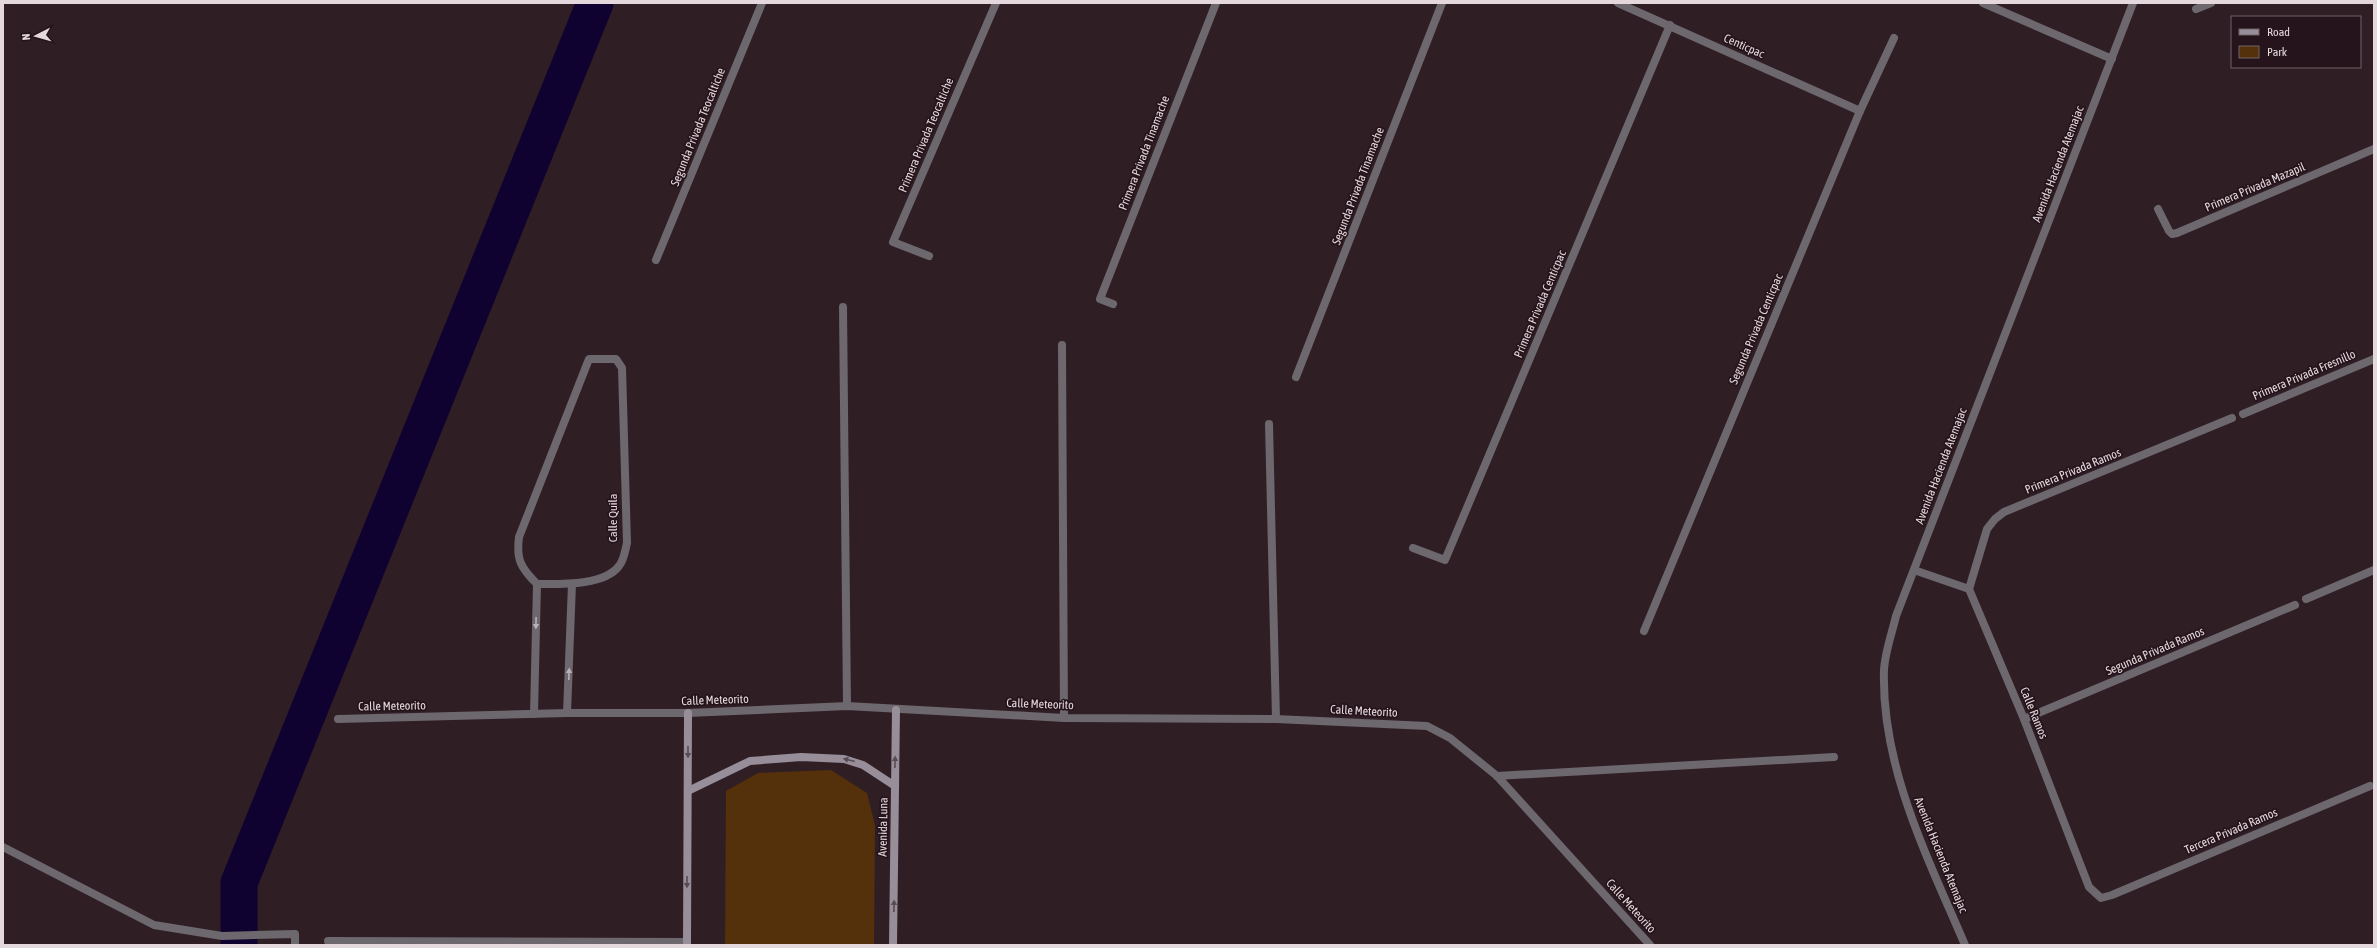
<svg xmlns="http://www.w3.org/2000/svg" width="2377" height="948" font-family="'Asap Condensed',sans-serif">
<rect width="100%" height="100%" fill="#2f1e24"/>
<!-- green -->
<polygon fill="#54300b" points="831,770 867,793 875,825 874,945 725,945 726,791 758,773"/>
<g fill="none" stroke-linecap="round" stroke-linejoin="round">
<!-- canal -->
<polyline stroke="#100230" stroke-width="37" points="239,945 239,883 595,3"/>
<!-- street -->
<g stroke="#6d676e" stroke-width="8">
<polyline points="1618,3 1860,111"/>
<polyline points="1983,3 2112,59"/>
<polyline points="2196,9 2211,3"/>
<polyline points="2158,209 2169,231 2172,234 2177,233 2374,149"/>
<polyline points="929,256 893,242 996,3"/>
<polyline points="656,260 762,3"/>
<polyline points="1113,304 1100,299 1216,3"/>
<polyline points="843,307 847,706"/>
<polyline points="1062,345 1064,718"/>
<path d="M589,359H616L622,368L627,543C625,551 624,560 619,566C604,586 560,584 537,584C521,568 516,560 519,537Z"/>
<polyline points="1296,377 1442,3"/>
<polyline points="2243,414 2374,359"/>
<polyline points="1269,424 1276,719"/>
<polyline points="1413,548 1445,560 1670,25"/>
<polyline points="1914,570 1969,589 2024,719 2089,887 2101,898 2112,895 2370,786"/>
<polyline points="1969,589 1987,529 1995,519 2004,512 2232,418"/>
<polyline points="2306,599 2374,570"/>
<polyline points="1644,631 1860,111 1894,38"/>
<polyline points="567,713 572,584"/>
<polyline points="534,714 537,584"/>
<polyline points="338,719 567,713 688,713 847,706 1064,718 1276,719 1427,726 1450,738 1497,776 1650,945"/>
<polyline points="2024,719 2295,605"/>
<polyline points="1497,776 1834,757"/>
<polyline points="3,847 154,925 222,936 295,934 295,945"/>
<polyline points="328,941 687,942"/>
<path d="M1965,945C1928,858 1881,767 1884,670C1885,652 1892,633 1896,616L2133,3"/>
</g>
<!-- secondary -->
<g stroke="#978e99" stroke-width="8">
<polyline points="688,791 750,761 801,757 844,759 863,765 895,786"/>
<polyline points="687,945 688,713"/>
<polyline points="893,945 896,710"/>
</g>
</g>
<!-- one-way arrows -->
<defs><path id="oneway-solid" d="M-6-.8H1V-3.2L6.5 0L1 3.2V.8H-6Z"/></defs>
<g fill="#bab0b6">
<use href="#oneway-solid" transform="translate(536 623) rotate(91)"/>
<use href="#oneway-solid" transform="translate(569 674) rotate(-88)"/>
</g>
<g fill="#584b54">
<use href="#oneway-solid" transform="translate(688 752) rotate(90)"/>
<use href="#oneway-solid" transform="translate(849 760) rotate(-166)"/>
<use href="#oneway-solid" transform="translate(895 762) rotate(-89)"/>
<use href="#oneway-solid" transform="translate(687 882) rotate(90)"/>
<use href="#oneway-solid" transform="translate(894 906) rotate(-89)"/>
</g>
<g text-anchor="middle" stroke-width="3.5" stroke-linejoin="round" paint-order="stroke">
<!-- street labels -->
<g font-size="12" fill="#e4d8dc" stroke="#25141b">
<text transform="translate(1744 46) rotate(24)" y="4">Centicpac</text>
<text transform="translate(698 127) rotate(-68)" y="4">Segunda Privada Teocaltiche</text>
<text transform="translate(926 135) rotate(-67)" y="4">Primera Privada Teocaltiche</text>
<text transform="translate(1144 153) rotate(-69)" y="4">Primera Privada Tinamache</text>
<text transform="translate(2058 164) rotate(-69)" y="4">Avenida Hacienda Atemajac</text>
<text transform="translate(1358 186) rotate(-69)" y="4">Segunda Privada Tinamache</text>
<text transform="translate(2255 187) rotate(-23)" y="4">Primera Privada Mazapil</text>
<text transform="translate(1540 304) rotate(-67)" y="4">Primera Privada Centicpac</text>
<text transform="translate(1756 329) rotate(-67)" y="4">Segunda Privada Centicpac</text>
<text transform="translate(2304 375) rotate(-23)" y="4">Primera Privada Fresnillo</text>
<text transform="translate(1941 466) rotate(-69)" y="4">Avenida Hacienda Atemajac</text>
<text transform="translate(2073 471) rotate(-22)" y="4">Primera Privada Ramos</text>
<text transform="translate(613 518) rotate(-90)" y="4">Calle Quila</text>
<text transform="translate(2155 651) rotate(-23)" y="4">Segunda Privada Ramos</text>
<text transform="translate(715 700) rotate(-2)" y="4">Calle Meteorito</text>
<text transform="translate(1040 704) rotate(2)" y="4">Calle Meteorito</text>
<text transform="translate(392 706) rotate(-1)" y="4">Calle Meteorito</text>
<text transform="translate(1364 711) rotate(3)" y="4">Calle Meteorito</text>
<text transform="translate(2034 713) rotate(68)" y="4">Calle Ramos</text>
<text transform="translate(883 827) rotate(-89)" y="4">Avenida Luna</text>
<text transform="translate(2231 831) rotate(-23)" y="4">Tercera Privada Ramos</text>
<text transform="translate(1941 855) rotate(68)" y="4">Avenida Hacienda Atemajac</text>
<text transform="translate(1631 906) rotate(48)" y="4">Calle Meteorito</text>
</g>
</g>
<!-- border -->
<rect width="2377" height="948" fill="none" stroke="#e4d8dc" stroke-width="8"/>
<!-- legend -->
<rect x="2231" y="16" width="130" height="52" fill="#25141b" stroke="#716268"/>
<rect x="2239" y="29" width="20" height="6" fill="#978e99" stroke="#716268"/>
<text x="2267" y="36" font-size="12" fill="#e4d8dc">Road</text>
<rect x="2239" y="46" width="20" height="12" fill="#54300b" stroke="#716268"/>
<text x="2267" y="56" font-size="12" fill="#e4d8dc">Park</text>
<!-- north arrow -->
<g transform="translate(36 36) rotate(264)" stroke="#25141b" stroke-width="3" paint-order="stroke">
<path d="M0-3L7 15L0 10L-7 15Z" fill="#e4d8dc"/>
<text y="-6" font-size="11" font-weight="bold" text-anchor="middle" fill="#e4d8dc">N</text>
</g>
</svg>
